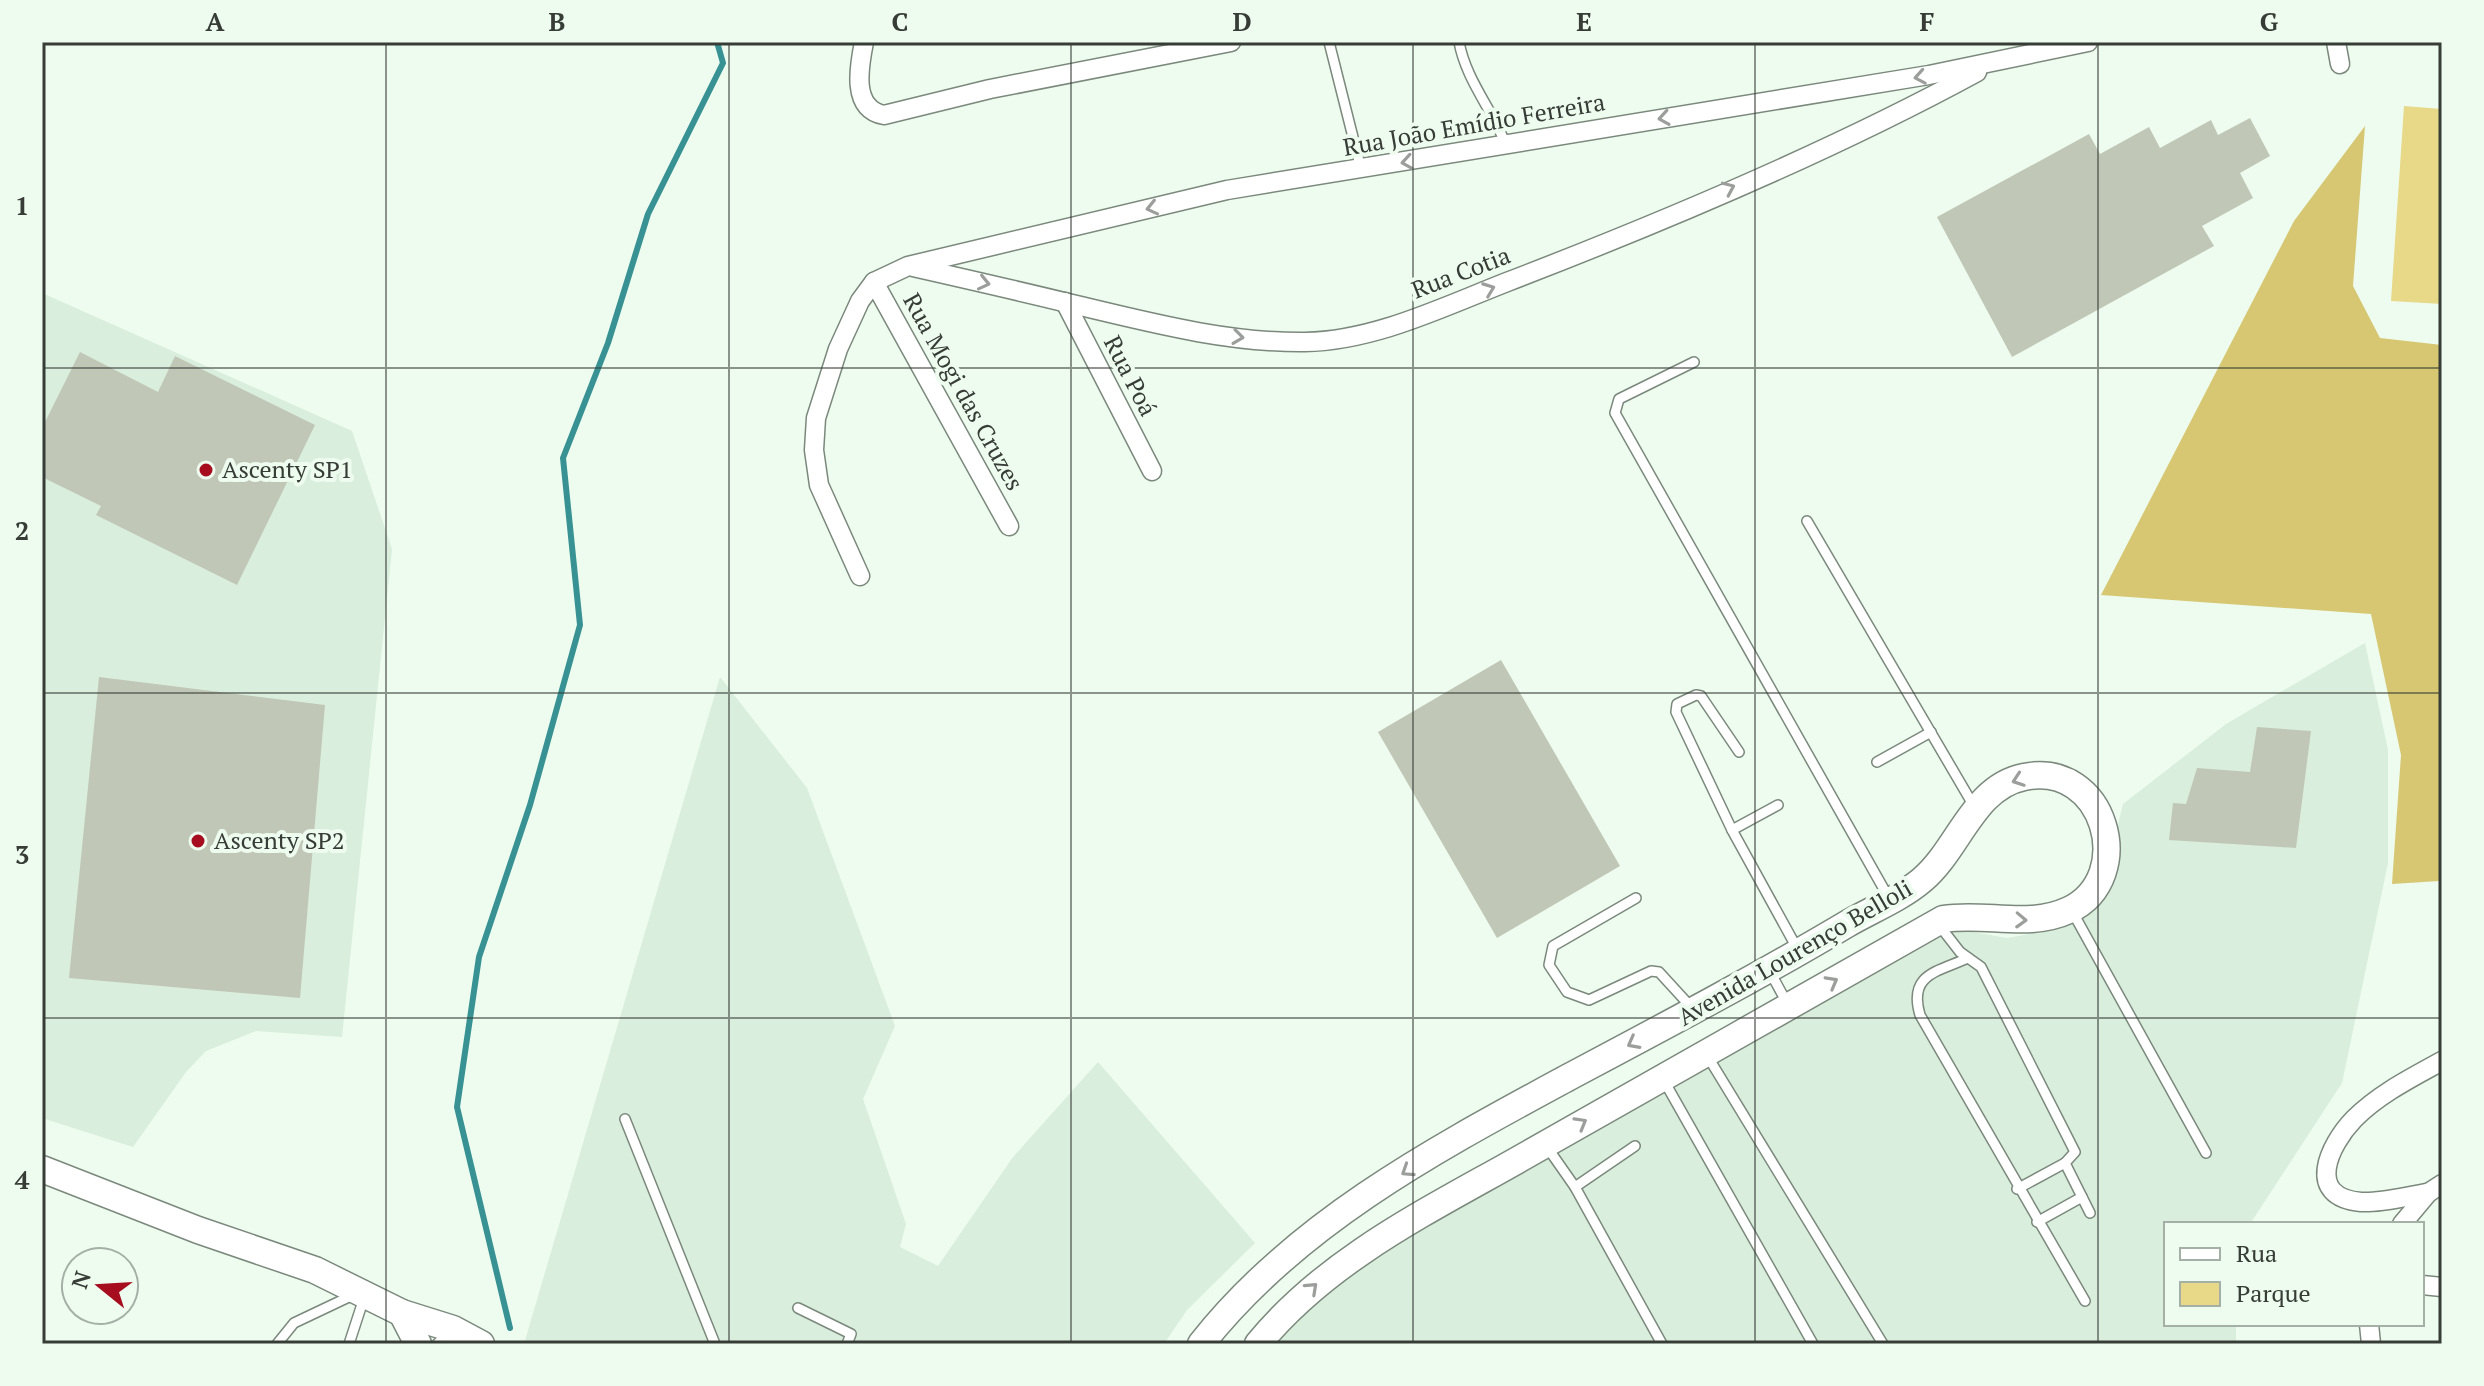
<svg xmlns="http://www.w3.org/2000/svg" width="2484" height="1386" font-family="'PT Serif',serif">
<rect width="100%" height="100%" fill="#edfcee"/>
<!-- built -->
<g fill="#d9eedc">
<polygon points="42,293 352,431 392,549 342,1037 256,1031 206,1051 186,1072 133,1147 42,1118"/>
<polygon points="2365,643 2388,750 2388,863 2342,1083 2250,1224 2166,1224 2166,1324 2236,1324 2236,1344 1270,1344 1319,1296 1394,1245 1955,929 2007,938 2059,929 2101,893 2123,804 2226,724"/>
<polygon points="720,677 807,788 895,1026 863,1099 906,1224 900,1247 938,1266 1013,1157 1098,1062 1255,1243 1187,1310 1164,1344 524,1344"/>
</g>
<!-- green -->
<polygon fill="#e8d988" points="2404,106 2442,109 2442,304 2391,301"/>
<!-- forest -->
<polygon fill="#d7c772" points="2365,126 2353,286 2380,338 2442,345 2442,875 2439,881 2392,884 2401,755 2371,614 2101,595 2294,221"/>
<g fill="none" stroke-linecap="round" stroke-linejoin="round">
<!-- stream -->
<polyline stroke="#389294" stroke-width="6" points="510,1328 457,1107 479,957 530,805 580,625 563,458 608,343 648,214 723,63 717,42"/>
</g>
<!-- building -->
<g fill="#c1c7b7">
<polygon points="2250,118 2270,156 2240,173 2253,198 2202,226 2214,246 2012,357 1937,217 2089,134 2100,154 2149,127 2160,148 2211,120 2218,135"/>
<polygon points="80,352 158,392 175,356 315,425 237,585 96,515 101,506 42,477 42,428"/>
<polygon points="1501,660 1620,866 1497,938 1378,732"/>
<polygon points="99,677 325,705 300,998 69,978"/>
<polygon points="2257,727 2311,731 2296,848 2169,840 2173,803 2186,804 2197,768 2250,772"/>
</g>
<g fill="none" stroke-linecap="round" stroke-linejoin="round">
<!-- lane casing -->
<g stroke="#7b897d" stroke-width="12">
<g id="lane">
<polyline points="1329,42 1361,169"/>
<path d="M1459,42C1466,80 1492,109 1506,145"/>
<polyline points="1694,362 1619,399 1615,413 1890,900"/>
<polyline points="1807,521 1975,808"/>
<polyline points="1739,752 1701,696 1696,695 1677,704 1676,712 1732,830 1798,950"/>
<polyline points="1877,762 1931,732"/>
<polyline points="1732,830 1778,805"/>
<polyline points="1636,898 1553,946 1549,965 1567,992 1589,1000 1651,971 1659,972 1692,1008"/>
<polyline points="2072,911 2206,1153"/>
<polyline points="1939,925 1960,952 1981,967 2075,1152 2065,1163 2090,1213"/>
<path d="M1968,958C1937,972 1908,974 1920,1015L2085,1301"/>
<polyline points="1769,970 1787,1003"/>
<polyline points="1708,1057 1883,1344"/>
<polyline points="1663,1079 1813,1344"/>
<polyline points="625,1119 715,1344"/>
<polyline points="1547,1147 1575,1187 1635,1146"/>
<polyline points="1575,1187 1662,1344"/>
<polyline points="2017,1189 2065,1163"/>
<polyline points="2037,1222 2082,1197"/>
<polyline points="798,1308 851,1334 847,1344"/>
<polyline points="277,1344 294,1323 353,1295"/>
<polyline points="349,1344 364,1298"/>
<polyline points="437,1344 450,1331"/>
</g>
</g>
<!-- street casing -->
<g stroke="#7b897d" stroke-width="21">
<g id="street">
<path d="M864,42C859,67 851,109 884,115L990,89L1231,42"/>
<polyline points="2336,42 2340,64"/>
<path d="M913,267C966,279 1019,291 1072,304C1148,322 1226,343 1305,342C1374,341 1443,307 1507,282C1663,222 1830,152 1977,72"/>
<polyline points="874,282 1009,526"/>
<polyline points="1065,302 1152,471"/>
<polyline points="860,576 819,485 814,450 816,418 838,349 860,301 874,282 908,266 1227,190 1929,75 2088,42"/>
<path d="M2428,1193C2407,1196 2383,1203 2361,1202C2304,1197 2329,1145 2354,1119C2379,1094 2411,1078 2442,1061"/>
<polyline points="2402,1224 2428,1193 2442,1184"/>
<polyline points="2422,1285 2442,1287"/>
<polyline points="2369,1324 2371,1344"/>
</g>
</g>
<!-- secondary casing -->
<g stroke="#7b897d" stroke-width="29">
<g id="secondary">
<polyline points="42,1169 198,1230 315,1270 402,1313 453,1329 481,1344"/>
<polyline points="402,1313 418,1344"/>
<path d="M1201,1344C1296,1223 1436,1149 1569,1077C1663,1027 1756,978 1847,924C1871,910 1901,898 1922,880C1959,849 1973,787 2024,777C2105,760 2138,877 2069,910C2028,929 1986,912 1943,919C1806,998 1667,1074 1530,1153C1434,1208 1329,1257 1258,1344"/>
</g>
</g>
<!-- lane -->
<use href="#lane" stroke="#fff" stroke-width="9"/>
<!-- street -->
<use href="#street" stroke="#fff" stroke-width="18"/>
<!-- secondary -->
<use href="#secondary" stroke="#fff" stroke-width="26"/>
</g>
<!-- one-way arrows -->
<defs><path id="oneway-chevron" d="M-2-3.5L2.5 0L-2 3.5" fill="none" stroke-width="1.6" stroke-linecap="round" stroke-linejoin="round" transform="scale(2)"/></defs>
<g stroke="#9b9e9b">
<use href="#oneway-chevron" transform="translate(1920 77) rotate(170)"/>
<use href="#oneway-chevron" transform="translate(1664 118) rotate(171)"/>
<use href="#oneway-chevron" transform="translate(1407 162) rotate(171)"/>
<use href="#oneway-chevron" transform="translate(1729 188) rotate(-24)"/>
<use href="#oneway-chevron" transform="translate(1152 208) rotate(167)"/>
<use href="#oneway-chevron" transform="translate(984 283) rotate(13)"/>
<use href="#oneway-chevron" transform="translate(1489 289) rotate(-21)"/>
<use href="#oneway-chevron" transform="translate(1238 337) rotate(8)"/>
<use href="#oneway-chevron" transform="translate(2018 780) rotate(161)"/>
<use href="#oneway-chevron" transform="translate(2021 920) rotate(2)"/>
<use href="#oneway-chevron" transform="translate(1832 982) rotate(-29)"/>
<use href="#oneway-chevron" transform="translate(1633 1043) rotate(152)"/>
<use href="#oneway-chevron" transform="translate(1581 1123) rotate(-30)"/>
<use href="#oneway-chevron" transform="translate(1407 1171) rotate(147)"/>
<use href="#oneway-chevron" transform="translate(1312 1288) rotate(-43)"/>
</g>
<!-- grid -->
<path fill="none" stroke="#373c37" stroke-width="2" stroke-opacity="0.55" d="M386,42V1344M729,42V1344M1071,42V1344M1413,42V1344M1755,42V1344M2098,42V1344M42,368H2442M42,693H2442M42,1018H2442"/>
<!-- markers -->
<g fill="#a60e1f" stroke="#edfcee" stroke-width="3">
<circle cx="206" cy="470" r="8"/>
<circle cx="198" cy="841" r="8"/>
</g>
<g text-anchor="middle" stroke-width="8" stroke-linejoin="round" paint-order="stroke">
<!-- street labels -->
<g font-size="24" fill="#373c37" stroke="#edfcee">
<text transform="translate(1474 125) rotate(-10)" y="8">Rua João Emídio Ferreira</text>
<text transform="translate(1461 273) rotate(-21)" y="8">Rua Cotia</text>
<text transform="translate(1130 376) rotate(63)" y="8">Rua Poá</text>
<text transform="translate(963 392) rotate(61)" y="8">Rua Mogi das Cruzes</text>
<text transform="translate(1795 953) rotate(-30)" y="8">Avenida Lourenço Belloli</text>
</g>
<!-- poi labels -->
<g font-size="24" fill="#373c37" stroke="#edfcee" text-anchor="start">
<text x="222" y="478">Ascenty SP1</text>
<text x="214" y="849">Ascenty SP2</text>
</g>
</g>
<!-- border -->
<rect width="2484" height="1386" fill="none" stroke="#edfcee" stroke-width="88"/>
<!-- legend -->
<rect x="2164" y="1222" width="260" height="104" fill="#edfcee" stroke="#a4afa5" stroke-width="2"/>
<rect x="2180" y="1248" width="40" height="12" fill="#ffffff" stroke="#a4afa5" stroke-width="2"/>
<text x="2236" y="1262" font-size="24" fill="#373c37">Rua</text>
<rect x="2180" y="1282" width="40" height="24" fill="#e8d988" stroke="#a4afa5" stroke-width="2"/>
<text x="2236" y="1302" font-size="24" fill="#373c37">Parque</text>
<!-- north arrow -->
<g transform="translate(100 1286) rotate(288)"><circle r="38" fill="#edfcee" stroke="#a4afa5" stroke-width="2"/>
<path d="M0-6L14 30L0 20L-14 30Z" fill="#a60e1f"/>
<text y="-12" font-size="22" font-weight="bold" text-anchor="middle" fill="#373c37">N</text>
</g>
<rect x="44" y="44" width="2396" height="1298" fill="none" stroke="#373c37" stroke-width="3"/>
<g font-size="26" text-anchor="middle" font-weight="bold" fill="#373c37">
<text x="215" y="31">A</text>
<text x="557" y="31">B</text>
<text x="900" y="31">C</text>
<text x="1242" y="31">D</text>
<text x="1584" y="31">E</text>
<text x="1927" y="31">F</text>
<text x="2269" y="31">G</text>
<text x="22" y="215">1</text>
<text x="22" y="540">2</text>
<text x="22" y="864">3</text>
<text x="22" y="1189">4</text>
</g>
</svg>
